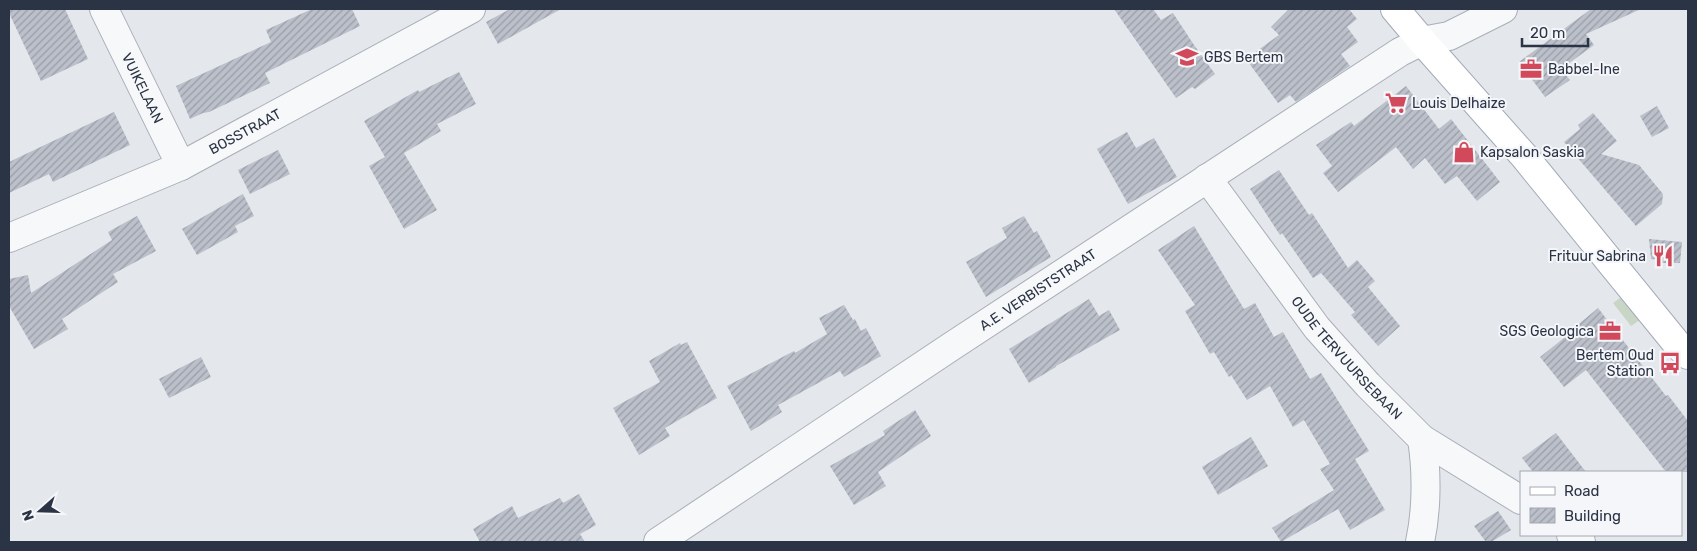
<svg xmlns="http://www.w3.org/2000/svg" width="1697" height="551" font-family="Rubik,sans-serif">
<defs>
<pattern id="building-hatch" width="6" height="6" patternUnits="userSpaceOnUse" patternTransform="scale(1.25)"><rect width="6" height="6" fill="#bbc0ca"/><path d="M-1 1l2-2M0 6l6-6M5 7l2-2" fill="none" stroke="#989da6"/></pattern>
</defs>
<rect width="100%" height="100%" fill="#e4e7ec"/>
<!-- garden -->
<polygon fill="#c9d6c5" points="1621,297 1640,320 1631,326 1613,303"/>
<!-- building -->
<g fill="url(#building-hatch)">
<polygon points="9,9 65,9 88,59 41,81 9,13"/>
<polygon points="312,9 352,9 360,26 265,73 270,83 209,112 203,113 190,119 176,86 271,42 266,30"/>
<polygon points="510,9 561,9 498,44 486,22"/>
<polygon points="1114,9 1153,9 1161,20 1173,13 1194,45 1215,74 1195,89 1192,87 1176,98"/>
<polygon points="1289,9 1349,9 1357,19 1347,27 1358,42 1341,54 1350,66 1296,102 1290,95 1278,103 1246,59 1279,35 1271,27"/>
<polygon points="1591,9 1641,9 1586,34 1594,45 1561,69 1570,80 1545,97 1519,62"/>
<polygon points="459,72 476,104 437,124 441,131 404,153 437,210 404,229 369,166 385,157 364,121 418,90 419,92"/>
<polygon points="1406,86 1439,129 1451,119 1500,182 1477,201 1457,176 1445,184 1425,158 1413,169 1396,147 1338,192 1323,173 1332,166 1316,145 1351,122 1354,126"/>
<polygon points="1657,106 1669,128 1652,137 1640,116"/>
<polygon points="114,112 130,145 53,182 49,174 9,193 9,162"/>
<polygon points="1593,113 1617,141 1601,154 1639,165 1663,194 1662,204 1636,226 1564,142 1580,129 1578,125"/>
<polygon points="1127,132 1136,148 1154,138 1177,177 1128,204 1097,149"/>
<polygon points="278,150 290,174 250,194 238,170"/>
<polygon points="1279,170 1309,215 1312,213 1348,268 1357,260 1375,281 1368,287 1400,326 1378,346 1351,315 1355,312 1321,273 1313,278 1282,233 1280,235 1250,189"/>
<polygon points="243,194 254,216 235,226 238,232 197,255 182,229"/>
<polygon points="137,216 156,251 113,274 118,282 62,319 68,329 34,349 9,306 9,279 28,275 31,293 112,240 108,232"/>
<polygon points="1024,216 1034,233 1037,231 1051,257 986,297 966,262 1007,238 1002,228"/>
<polygon points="1194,226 1244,309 1255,303 1274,337 1283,332 1310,379 1321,373 1369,451 1355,459 1385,510 1350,530 1338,509 1281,542 1272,528 1334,490 1320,469 1330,464 1304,420 1293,427 1270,386 1247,400 1231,375 1229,377 1214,352 1210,354 1185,311 1195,305 1158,250"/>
<polygon points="1649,239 1682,242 1680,263 1662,263 1662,260 1651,259"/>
<polygon points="1089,299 1099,316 1109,310 1120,330 1056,366 1056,367 1029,383 1009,349"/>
<polygon points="844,305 853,320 855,319 861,331 866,328 881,356 844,377 840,371 778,405 782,412 751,431 727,386 794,351 795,353 827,334 819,318"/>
<polygon points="1598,308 1666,396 1668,395 1688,421 1688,472 1666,472 1586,370 1564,387 1540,357 1574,330 1573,329"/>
<polygon points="687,342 717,398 665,428 670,436 639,455 613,408 660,382 649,361 680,343 681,345"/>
<polygon points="201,357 211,377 169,398 159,379"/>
<polygon points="915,410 931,436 878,472 886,486 854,505 830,466 885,435 883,431"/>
<polygon points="1556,433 1586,472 1533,472 1522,458"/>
<polygon points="1251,437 1268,466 1218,495 1202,467"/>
<polygon points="579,494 596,525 580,534 585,542 480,542 473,529 512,506 518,518 560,498 563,503"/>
<polygon points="1498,511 1511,530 1491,542 1486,542 1474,526"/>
</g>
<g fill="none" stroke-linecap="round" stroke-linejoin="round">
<!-- minor casing -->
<g stroke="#a9aeb7" stroke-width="30">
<g id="minor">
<path id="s1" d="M104,9L181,166"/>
<path id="s2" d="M1207,178L1317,328L1368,385L1422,439L1521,500"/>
<path id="s3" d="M9,238L181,166L471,9"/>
<polyline points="1571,535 1581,542"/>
<path id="s4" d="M658,542L952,346L1400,52L1422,41L1449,36L1503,9"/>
<path d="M1420,542C1427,510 1427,471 1422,439"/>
</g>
</g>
<!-- major casing -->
<g stroke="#a3abb8" stroke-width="30">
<polyline id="major" points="1395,9 1422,41 1524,156 1677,344 1688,355"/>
</g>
<!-- minor -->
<use href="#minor" stroke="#f7f8fa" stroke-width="28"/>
<!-- major -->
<use href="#major" stroke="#fff" stroke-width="28"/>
</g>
<!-- icons -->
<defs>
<g id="school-bare" transform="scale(1.725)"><path d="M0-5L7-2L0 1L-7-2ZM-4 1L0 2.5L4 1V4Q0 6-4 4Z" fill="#d1495b" stroke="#f4f6f9" stroke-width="2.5" paint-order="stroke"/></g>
<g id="office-bare" transform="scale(1.725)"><path d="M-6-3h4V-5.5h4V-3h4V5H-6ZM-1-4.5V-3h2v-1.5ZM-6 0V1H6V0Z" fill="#d1495b" stroke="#f4f6f9" stroke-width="2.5" paint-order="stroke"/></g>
<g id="supermarket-bare" transform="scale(1.725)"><path d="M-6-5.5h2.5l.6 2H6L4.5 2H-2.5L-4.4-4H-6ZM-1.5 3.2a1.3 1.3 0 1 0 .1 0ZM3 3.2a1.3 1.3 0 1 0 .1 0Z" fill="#d1495b" stroke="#f4f6f9" stroke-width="2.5" paint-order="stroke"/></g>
<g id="shop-bare" transform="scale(1.725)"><path d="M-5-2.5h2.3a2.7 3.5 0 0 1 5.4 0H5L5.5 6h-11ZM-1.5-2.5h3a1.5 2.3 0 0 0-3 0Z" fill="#d1495b" stroke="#f4f6f9" stroke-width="2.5" paint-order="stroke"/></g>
<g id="restaurant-bare" transform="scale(1.725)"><path d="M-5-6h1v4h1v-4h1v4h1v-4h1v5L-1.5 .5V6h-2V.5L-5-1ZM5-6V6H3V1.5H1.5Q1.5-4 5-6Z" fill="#d1495b" stroke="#f4f6f9" stroke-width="2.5" paint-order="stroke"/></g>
<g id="bus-bare" transform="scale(1.725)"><path d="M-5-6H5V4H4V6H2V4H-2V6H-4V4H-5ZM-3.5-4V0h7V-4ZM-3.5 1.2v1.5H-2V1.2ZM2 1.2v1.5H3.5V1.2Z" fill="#d1495b" stroke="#f4f6f9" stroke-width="2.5" paint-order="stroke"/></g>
</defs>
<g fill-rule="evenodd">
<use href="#school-bare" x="1187" y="57"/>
<use href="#office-bare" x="1531" y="69"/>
<use href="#supermarket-bare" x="1396" y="103"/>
<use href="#shop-bare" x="1464" y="152"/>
<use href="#restaurant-bare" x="1663" y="256"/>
<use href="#office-bare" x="1610" y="331"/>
<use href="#bus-bare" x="1670" y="363"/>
</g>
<g text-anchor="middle" stroke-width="4" stroke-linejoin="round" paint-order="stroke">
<!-- poi labels -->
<g font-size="14" fill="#2b3445" stroke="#f4f6f9" text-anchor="start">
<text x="1204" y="62">GBS Bertem</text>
<text x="1548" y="74">Babbel-Ine</text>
<text x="1412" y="108">Louis Delhaize</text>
<text x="1480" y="157">Kapsalon Saskia</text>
<text x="1646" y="261" text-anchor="end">Frituur Sabrina</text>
<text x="1594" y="336" text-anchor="end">SGS Geologica</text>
<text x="1654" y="360" text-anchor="end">Bertem Oud<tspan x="1654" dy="16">Station</tspan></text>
</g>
<!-- street labels -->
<g font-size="14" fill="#2b3445" stroke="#f4f6f9">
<text dy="5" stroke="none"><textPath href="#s1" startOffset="88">VUIKELAAN</textPath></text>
<text dy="5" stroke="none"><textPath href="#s3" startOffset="259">BOSSTRAAT</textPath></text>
<text dy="5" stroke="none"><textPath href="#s4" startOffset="456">A.E. VERBISTSTRAAT</textPath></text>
<text dy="5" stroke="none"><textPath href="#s2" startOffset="228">OUDE TERVUURSEBAAN</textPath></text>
</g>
</g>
<!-- border -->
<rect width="1697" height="551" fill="none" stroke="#2b3445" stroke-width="20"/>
<!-- legend -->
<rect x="1520" y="471" width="162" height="65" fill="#f4f6f9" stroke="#a4a8b1"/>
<rect x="1530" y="487" width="25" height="8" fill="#ffffff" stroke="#a4a8b1"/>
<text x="1564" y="496" font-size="15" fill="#2b3445">Road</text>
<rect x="1530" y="508" width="25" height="15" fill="url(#building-hatch)" stroke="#a4a8b1"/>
<text x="1564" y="521" font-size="15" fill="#2b3445">Building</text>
<!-- north arrow -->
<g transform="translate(40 511) rotate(250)" stroke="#f4f6f9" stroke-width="4" paint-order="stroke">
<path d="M0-4L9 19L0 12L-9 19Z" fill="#2b3445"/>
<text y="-8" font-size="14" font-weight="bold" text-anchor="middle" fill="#2b3445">N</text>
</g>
<!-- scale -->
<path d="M1522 38v8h66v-8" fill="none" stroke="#2b3445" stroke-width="2.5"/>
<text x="1530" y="38" font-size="15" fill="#2b3445" stroke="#f4f6f9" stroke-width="4" paint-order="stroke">20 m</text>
</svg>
